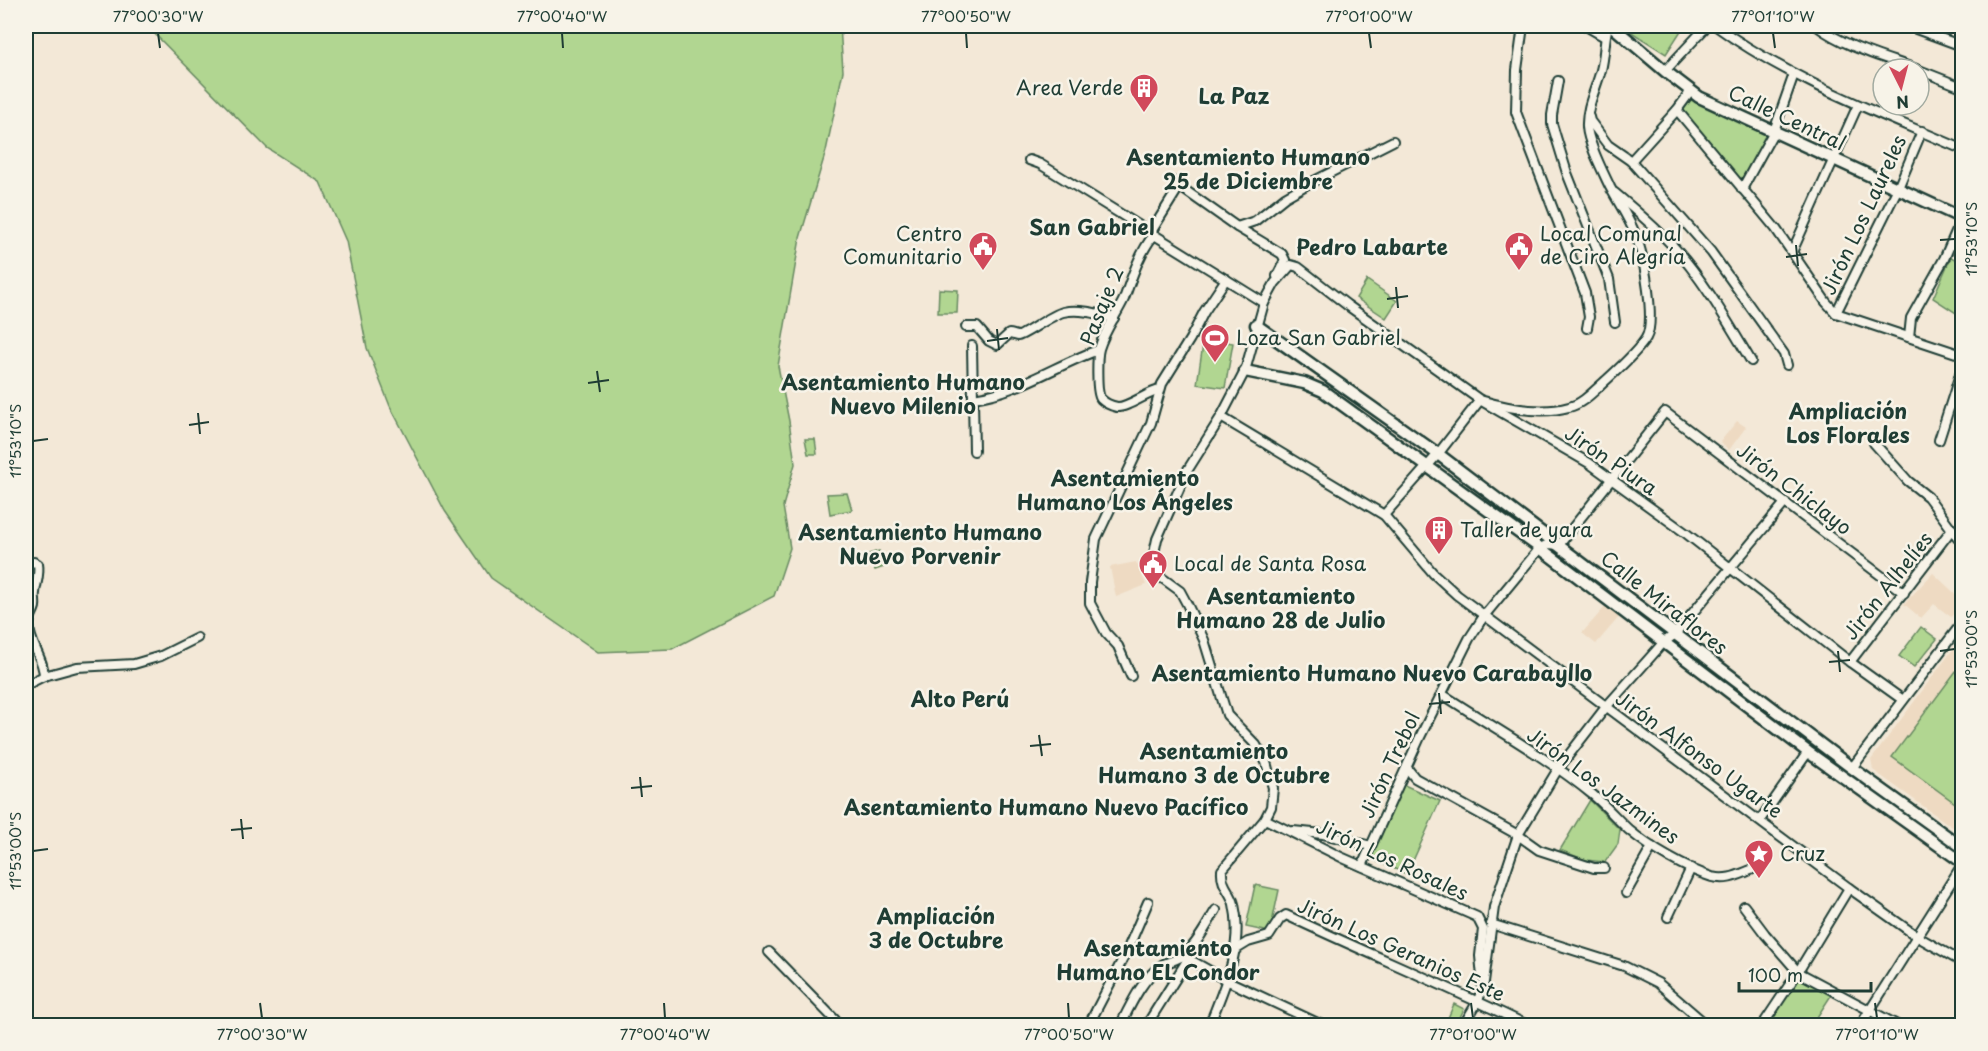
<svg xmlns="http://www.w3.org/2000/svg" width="1988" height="1051" font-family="'Playpen Sans',sans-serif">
<rect width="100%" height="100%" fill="#f3e8d7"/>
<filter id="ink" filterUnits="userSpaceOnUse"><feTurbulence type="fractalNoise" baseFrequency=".0167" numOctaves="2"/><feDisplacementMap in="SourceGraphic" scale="12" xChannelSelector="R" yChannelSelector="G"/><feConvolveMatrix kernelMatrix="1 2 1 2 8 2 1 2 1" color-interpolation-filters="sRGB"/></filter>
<g filter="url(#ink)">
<!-- built -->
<g fill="#eedac2">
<polygon points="1737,421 1746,427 1729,450 1720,442"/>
<polygon points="1136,562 1146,585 1116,597 1110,567"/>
<polygon points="1933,573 1962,600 1962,603 1951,617 1934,604 1921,618 1904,604"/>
<polygon points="1606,606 1620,616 1596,644 1582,633"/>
<polygon points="1962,637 1962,834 1873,770 1871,760"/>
</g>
<!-- green -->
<g fill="#b1d691" stroke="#688a62" stroke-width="1.5">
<polygon points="147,26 840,26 843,71 826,151 800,238 778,366 789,421 795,464 783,506 790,548 774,596 672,649 598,652 491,578 445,511 390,406 367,348 346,241 320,182 267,148"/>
<polygon points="1622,26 1684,26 1666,54"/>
<polygon points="1692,97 1768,133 1742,183 1680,110"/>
<polygon points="1951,257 1962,263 1962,301 1956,313 1933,298"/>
<polygon points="1367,280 1397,301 1386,318 1356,298"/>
<polygon points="939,289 958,290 957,313 938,313"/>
<polygon points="1204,338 1233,343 1225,388 1197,384"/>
<polygon points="805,439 815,439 817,454 808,454"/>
<polygon points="847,493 852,510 830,514 827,494"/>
<polygon points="879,551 884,567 875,570 869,554"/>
<polygon points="1921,627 1937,639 1914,667 1899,656"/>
<polygon points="1962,663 1962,808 1892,757"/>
<polygon points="1402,784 1440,801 1407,874 1369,858"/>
<polygon points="1590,800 1620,830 1618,844 1605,862 1585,860 1560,850"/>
<polygon points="1255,885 1279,890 1270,932 1246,927"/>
<polygon points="1799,976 1832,994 1812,1025 1766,1026"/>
<polygon points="1454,1004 1464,1009 1456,1025 1445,1025"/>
</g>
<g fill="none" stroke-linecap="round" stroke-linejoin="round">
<!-- street casing -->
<g stroke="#1f3d34" stroke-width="12">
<g id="street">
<polyline points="1523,26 1517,70 1516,112 1585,293 1589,317 1587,328"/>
<polyline points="1586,26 1605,37"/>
<path d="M1716,26C1792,81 1877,112 1962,149"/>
<path d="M1817,26C1845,47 1883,57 1916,69"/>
<polyline points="1908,26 1962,46"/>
<polyline points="1919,70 1962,87"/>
<polyline points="1665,71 1707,26"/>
<polyline points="1558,81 1552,115 1552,124 1567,173 1609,279 1615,322"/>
<polyline points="1677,110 1776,229 1826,302 1836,313 1962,355"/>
<polyline points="1589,117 1590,121 1608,145 1631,161 1711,252 1784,354 1787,365"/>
<polyline points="1029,160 1040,164 1264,303"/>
<polyline points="1631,161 1677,110 1691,91"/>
<polyline points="1172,181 1237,227 1282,254 1285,260 1277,276"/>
<polyline points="1742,189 1774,131 1794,74"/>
<path d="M1615,193C1634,209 1653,225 1670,243C1700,274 1729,324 1751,361"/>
<polyline points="1237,227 1255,221 1285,197 1306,185 1393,141"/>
<polyline points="1151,232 1179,187"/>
<path d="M1153,236C1139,254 1132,277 1124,299C1116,316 1104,331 1099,349C1097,356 1096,393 1101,399C1105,403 1112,406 1117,407C1127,408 1148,392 1160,390"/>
<polyline points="1792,252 1858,105"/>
<polyline points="1836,313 1898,188 1922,131"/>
<path d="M966,327H977L989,341L997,345L1009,334C1011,334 1017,336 1018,336C1023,336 1051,315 1063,312C1079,308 1099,314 1114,318"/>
<polyline points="1909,337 1911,318 1944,259 1962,218"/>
<polyline points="972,346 974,451"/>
<path d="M973,398C1019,392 1056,365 1098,350"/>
<polyline points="1221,417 1384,515 1433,573 1457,595 1849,888 1918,937 1962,962"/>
<polyline points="1939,440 1962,368"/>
<polyline points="1874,443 1908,481 1928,497 1962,543"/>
<path d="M1384,515L1438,454L1480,400C1507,408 1541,415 1569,407C1582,404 1593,392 1602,384C1616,371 1637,353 1646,338C1656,321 1644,258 1637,239C1631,221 1619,204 1610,187C1603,172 1588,143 1587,127C1586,107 1596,89 1601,70C1605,55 1604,40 1608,26"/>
<path d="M26,564L34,562L38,564C40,574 36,583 35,593C34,597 36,603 35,607C33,614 29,618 29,625C29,644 44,658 44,676"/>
<polyline points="1850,662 1952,529"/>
<polyline points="1131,676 1118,646 1106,633 1090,603 1090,582 1096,539 1151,423 1162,384 1190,339 1204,312 1226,279"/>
<polyline points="26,685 44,676 77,667 134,664 161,656 197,638"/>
<path d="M1442,694C1492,727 1547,757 1593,795C1606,806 1617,819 1629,830C1650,848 1686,869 1712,877C1727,881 1738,875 1751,870"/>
<polyline points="1407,768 1415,778 1424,783 1518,835 1539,850 1594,868 1604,868"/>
<polyline points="1852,768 1962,623"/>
<polyline points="1265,819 1343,858 1477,917 1483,929 1480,956 1482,977"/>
<polyline points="1760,820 1808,752"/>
<polyline points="1293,831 1323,834 1371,846"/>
<polyline points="1362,866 1420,737 1469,639 1484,616 1540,548 1549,544 1559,545 1665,412 1904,593"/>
<polyline points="1626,893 1652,847"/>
<polyline points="1744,906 1765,934 1798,972 1899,1026"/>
<polyline points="1668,917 1691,868"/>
<polyline points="1491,924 1624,966 1658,983 1708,1026"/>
<path d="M1235,950L1248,942L1269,936L1280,919L1286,915C1367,953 1449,987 1529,1026"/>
<polyline points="769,952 841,1026"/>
<polyline points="1183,956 1228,981 1324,1026"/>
<polyline points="1088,1026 1126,953 1148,902"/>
<path d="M1120,1026C1130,1006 1143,977 1162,965C1169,961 1178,960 1184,955C1197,945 1207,924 1216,910"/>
<polyline points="1146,1026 1188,959"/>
<path d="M1209,1026C1224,987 1244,948 1234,904C1231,891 1221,887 1222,870L1265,819L1271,807L1273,788L1266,762L1256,745L1227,715L1204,640L1187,604L1180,591L1158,575L1154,569L1153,558L1157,539L1187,471L1221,417L1245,371L1264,303L1275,283L1291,265L1298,267L1347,305L1480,400L1589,463L1687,534L1850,662L1903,700"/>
<polyline points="1463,1026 1478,1001 1484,982 1494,907 1518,835 1558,769 1606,707 1663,643 1675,634 1784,504"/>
<polyline points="1762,1026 1798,972 1849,888"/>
<polyline points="1860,1026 1962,865"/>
</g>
</g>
<!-- secondary casing -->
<g stroke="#1f3d34" stroke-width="15">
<g id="secondary">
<polyline points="1612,26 1665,71 1699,97 1962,218"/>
<polyline points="1256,325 1438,454 1852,768 1962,847"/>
<polyline points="1245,371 1304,383 1323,391 1540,548 1808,752 1962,862"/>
</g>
</g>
<!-- street -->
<use href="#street" stroke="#f7f3e8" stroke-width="8"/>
<!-- secondary -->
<use href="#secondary" stroke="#f7f3e8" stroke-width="10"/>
</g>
</g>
<!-- ticks -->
<path fill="none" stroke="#1f3d34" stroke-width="2" d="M158,33L160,48M562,33L563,48M966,33L967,48M1369,33L1371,48M1773,33L1775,48M1940,240L1955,239M1796,245L1798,266M1786,257L1807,254M1396,287L1398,308M1387,299L1408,296M997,329L999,350M987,341L1008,338M597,371L600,392M588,383L609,380M198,413L200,434M189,425L209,422M33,441L48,439M1838,651L1840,672M1940,651L1955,649M1829,662L1850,660M1439,693L1441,714M1429,704L1450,702M1039,735L1042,756M1030,746L1051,744M640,777L642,797M631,788L652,786M241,819L243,839M231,830L252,828M33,851L48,849M260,1003L262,1018M664,1003L665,1018M1068,1003L1069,1018M1471,1003L1473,1018M1875,1003L1877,1018"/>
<!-- icons -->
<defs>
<g id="building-pin" transform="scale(1.5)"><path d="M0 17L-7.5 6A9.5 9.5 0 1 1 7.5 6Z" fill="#d1495b" stroke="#f7f3e8"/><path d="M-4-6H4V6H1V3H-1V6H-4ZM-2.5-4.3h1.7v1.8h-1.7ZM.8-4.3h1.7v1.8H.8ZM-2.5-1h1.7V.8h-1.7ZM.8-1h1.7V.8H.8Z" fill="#fff"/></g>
<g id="civic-pin" transform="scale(1.5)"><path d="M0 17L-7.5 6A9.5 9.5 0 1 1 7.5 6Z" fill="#d1495b" stroke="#f7f3e8"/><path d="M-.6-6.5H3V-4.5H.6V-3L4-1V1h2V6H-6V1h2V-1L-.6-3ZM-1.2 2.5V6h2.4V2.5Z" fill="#fff"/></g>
<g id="stadium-pin" transform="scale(1.5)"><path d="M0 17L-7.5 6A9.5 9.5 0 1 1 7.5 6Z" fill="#d1495b" stroke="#f7f3e8"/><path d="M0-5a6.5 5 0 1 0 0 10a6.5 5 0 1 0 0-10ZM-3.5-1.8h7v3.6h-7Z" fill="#fff"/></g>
<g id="sight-pin" transform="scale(1.5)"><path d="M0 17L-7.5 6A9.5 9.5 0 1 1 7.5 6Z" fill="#d1495b" stroke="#f7f3e8"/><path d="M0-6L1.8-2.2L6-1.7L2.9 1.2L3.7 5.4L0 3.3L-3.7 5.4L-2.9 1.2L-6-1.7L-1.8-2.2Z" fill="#fff"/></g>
</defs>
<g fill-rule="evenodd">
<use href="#building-pin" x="1144" y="88"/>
<use href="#civic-pin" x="983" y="246"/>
<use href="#civic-pin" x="1519" y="246"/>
<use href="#stadium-pin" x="1215" y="338"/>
<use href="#building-pin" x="1439" y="530"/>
<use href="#civic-pin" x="1153" y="564"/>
<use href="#sight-pin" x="1759" y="854"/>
</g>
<g text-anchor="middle" stroke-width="5" stroke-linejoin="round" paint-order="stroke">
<!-- poi labels -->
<g font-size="20" fill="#1f3d34" stroke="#f7f3e8" text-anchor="start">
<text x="1123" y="95" text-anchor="end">Area Verde</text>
<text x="962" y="241" text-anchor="end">Centro<tspan x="962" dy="23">Comunitario</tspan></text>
<text x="1540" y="241">Local Comunal<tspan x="1540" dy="23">de Ciro Alegría</tspan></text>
<text x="1236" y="345">Loza San Gabriel</text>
<text x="1460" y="537">Taller de yara</text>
<text x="1174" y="571">Local de Santa Rosa</text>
<text x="1780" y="861">Cruz</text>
</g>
<!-- street labels -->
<g font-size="20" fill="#1f3d34" stroke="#f7f3e8">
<text transform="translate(1787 118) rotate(25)" y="7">Calle Central</text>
<text transform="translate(1864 215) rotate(-65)" y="7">Jirón Los Laureles</text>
<text transform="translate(1102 306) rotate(-68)" y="7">Pasaje 2</text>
<text transform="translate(1611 461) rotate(34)" y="7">Jirón Piura</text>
<text transform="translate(1794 489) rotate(37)" y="7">Jirón Chiclayo</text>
<text transform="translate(1888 586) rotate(-52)" y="7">Jirón Alhelíes</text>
<text transform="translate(1664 603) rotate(38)" y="7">Calle Miraflores</text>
<text transform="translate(1699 755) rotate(36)" y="7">Jirón Alfonso Ugarte</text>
<text transform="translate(1390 765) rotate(-65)" y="7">Jirón Trebol</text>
<text transform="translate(1603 786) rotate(36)" y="7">Jirón Los Jazmines</text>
<text transform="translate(1392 860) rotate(25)" y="7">Jirón Los Rosales</text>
<text transform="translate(1401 950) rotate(24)" y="7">Jirón Los Geranios Este</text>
</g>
<!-- neighbourhood labels -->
<g font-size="21" font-weight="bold" fill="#1f3d34" stroke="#f7f3e8">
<text x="1234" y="104">La Paz</text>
<text x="1248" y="165">Asentamiento Humano<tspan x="1248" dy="24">25 de Diciembre</tspan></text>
<text x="1092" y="235">San Gabriel</text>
<text x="1372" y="255">Pedro Labarte</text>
<text x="903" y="390">Asentamiento Humano<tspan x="903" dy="24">Nuevo Milenio</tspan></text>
<text x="1848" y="419">Ampliación<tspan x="1848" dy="24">Los Florales</tspan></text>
<text x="1125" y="486">Asentamiento<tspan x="1125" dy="24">Humano Los Ángeles</tspan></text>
<text x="920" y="540">Asentamiento Humano<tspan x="920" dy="24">Nuevo Porvenir</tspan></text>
<text x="1281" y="604">Asentamiento<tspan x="1281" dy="24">Humano 28 de Julio</tspan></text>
<text x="1372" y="681">Asentamiento Humano Nuevo Carabayllo</text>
<text x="960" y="707">Alto Perú</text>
<text x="1214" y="759">Asentamiento<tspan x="1214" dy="24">Humano 3 de Octubre</tspan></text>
<text x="1046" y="815">Asentamiento Humano Nuevo Pacífico</text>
<text x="936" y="924">Ampliación<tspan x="936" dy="24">3 de Octubre</tspan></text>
<text x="1158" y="956">Asentamiento<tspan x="1158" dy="24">Humano EL Condor</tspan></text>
</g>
</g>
<!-- margin -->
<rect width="1988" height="1051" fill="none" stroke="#f7f3e8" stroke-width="66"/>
<!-- north arrow -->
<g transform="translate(1901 87) rotate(174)"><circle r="28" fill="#f7f3e8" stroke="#a1aaa0" stroke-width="1.5"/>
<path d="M0-4.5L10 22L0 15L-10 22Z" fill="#d1495b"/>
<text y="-9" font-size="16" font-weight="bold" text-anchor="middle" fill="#1f3d34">N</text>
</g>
<!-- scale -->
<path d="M1739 982v9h132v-9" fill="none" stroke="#1f3d34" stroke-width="3"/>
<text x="1748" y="982" font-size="18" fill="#1f3d34" stroke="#f7f3e8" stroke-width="4.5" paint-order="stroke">100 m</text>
<rect x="33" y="33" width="1922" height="985" fill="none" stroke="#1f3d34" stroke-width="2"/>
<g font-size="15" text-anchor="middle" fill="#1f3d34">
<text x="158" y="22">77°00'30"W</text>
<text x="562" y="22">77°00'40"W</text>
<text x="966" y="22">77°00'50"W</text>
<text x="1369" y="22">77°01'00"W</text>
<text x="1773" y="22">77°01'10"W</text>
<text transform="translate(1972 239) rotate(-90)" y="5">11°53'10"S</text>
<text transform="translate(16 441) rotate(-90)" y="5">11°53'10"S</text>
<text transform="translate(1972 649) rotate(-90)" y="5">11°53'00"S</text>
<text transform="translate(16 851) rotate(-90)" y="5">11°53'00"S</text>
<text x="262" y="1040">77°00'30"W</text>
<text x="665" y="1040">77°00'40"W</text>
<text x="1069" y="1040">77°00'50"W</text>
<text x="1473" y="1040">77°01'00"W</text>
<text x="1877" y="1040">77°01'10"W</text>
</g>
</svg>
